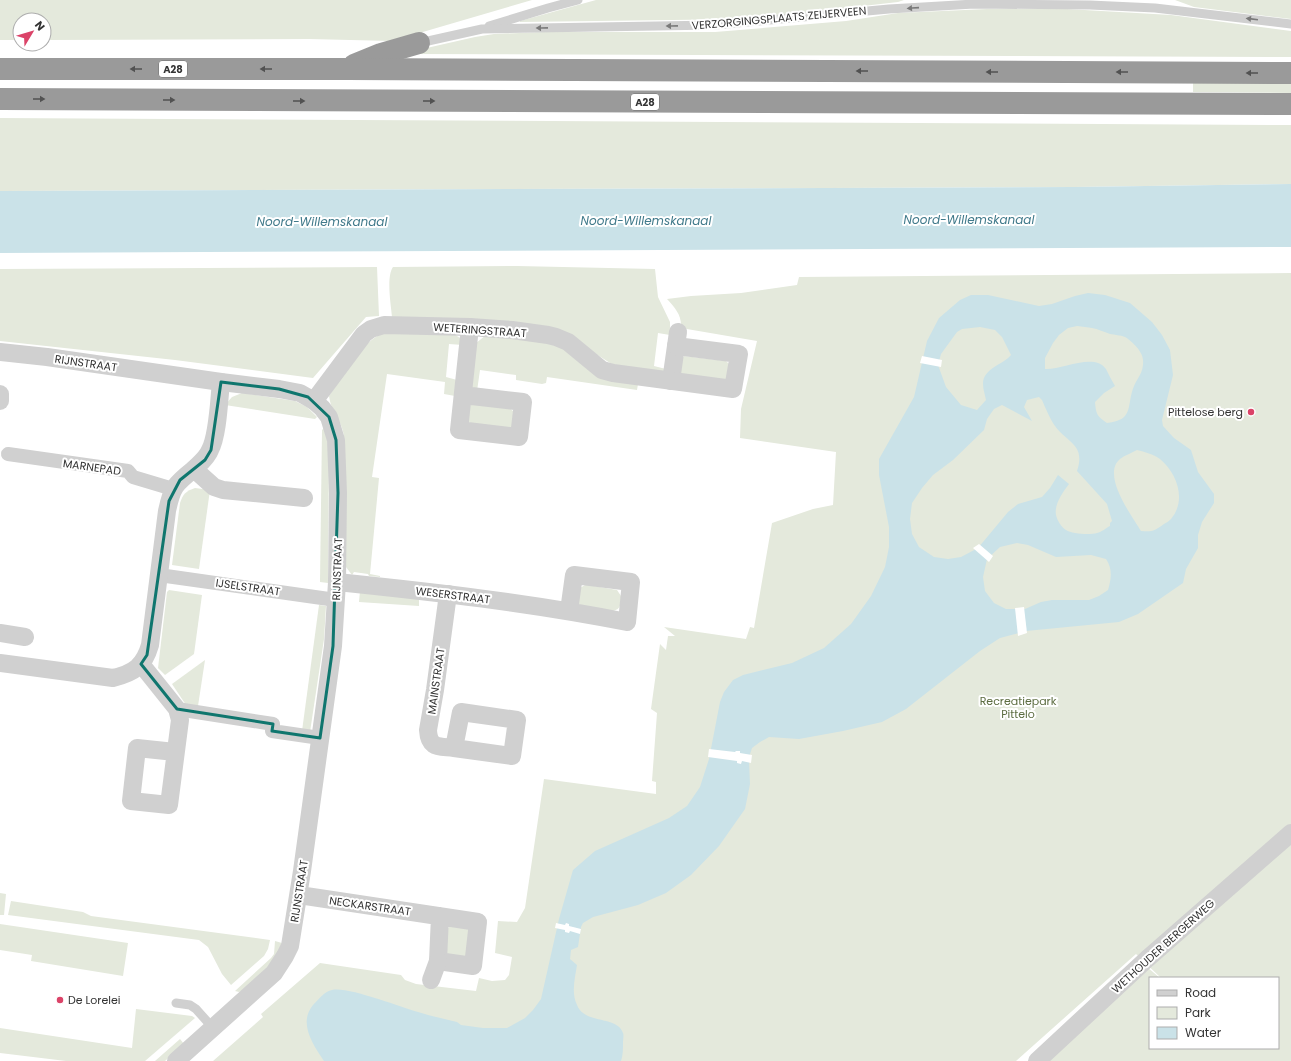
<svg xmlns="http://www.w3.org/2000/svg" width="1291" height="1061" font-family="Poppins,sans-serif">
<rect width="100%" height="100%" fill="#fff"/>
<!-- green -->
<g fill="#e4e9dc">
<polygon points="0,0 532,0 392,41 309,39 44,40 44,20 20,20 20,40 0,40"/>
<polygon points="596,0 904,0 898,2 748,19 520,22 520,21"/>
<polygon points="1175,0 1291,0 1291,19 1194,7"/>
<polygon points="987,9 1067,9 1171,15 1291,31 1291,57 409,54 409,52 475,37 494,34 544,32 715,32 846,21 898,13"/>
<polygon points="1193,82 1291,83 1291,93 1193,92"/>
<polygon points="0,118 1291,125 1291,184 1074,187 0,191"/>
<path d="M517,266L655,269L658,297L670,322V335L658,333L654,366L666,369L665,372L618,368L566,335L392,317C391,305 386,277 393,267Z"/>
<polygon points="377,267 379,316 366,317 313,378 175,360 0,341 0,269"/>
<path d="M1291,273V1061H1041L1147,967L1160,978H1150V1048H1278V978H1161L1136,954L1016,1061H213L263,1017L261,1014L320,963L401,975L405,980L416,984L476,991L479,978L492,981L505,980L509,975L512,957L495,953L498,921L517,922L525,908L544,779L656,794V782L652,781L657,713L651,709L660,644L666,650L668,636H675L664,627L746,639L750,627L754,628L772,523L813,509L833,505L836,452L740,438L741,409L757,341L681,328C682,315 675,308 667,299L691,296L741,293L797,285L799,277Z"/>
<path d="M383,333L454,334L460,338L463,345L449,344L446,377L457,380L455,396L444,394L445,382L387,374L372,477L379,478L370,574L380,576V577L369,576L368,574L354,572L352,575L346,567L344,561L345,449C345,440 344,432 340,423C335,412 331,409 329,396C342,377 361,342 383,333Z"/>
<polygon points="485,336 553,343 638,384 637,390 547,377 546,383 542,384 516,380 516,375 480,370 477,391 470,387 476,343"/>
<polygon points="684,356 726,361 729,364 727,382 681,375 681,360"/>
<polygon points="242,393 295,401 307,407 317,417 315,419 225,405 232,397"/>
<polygon points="473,404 508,407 513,411 515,415 511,430 466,422 469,406"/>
<polygon points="324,428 327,436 329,458 328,583 320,582 322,430"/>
<path d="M195,488L210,490L199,569L172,565L180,503C183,494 186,491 195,488Z"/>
<path d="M585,585H588L617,590L621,596C621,604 621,609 613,611L578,605L580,588Z"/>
<polygon points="169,590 202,595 194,654 165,675 158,668 167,592"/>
<polygon points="360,591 419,598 419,606 359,602"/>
<polygon points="319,605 326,606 324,639 310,732 302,731"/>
<polygon points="205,660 198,706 186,705 172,684"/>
<polygon points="0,893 6,894 4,915 0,915"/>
<polygon points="11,901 83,912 91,916 270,940 268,949 264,956 231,985 222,974 208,947 199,940 8,915"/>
<polygon points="0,924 128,943 123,976 31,961 32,955 0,950"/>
<polygon points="453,925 469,929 466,960 446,957 446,930 449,927"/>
<polygon points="275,941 282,943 274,961 244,990 239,992 235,991 271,958 274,954"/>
<polygon points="136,1009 192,1016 195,1018 145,1061 66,1061 0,1053 0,1028 132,1048"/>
<polygon points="180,1039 184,1044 165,1061 155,1061"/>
</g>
<!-- water -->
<g fill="#cae2e8" fill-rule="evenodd">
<polygon points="1291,184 1291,247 0,253 0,191 1074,187"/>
<path d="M1088,293L1105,295L1130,303L1152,322L1162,335L1170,350L1173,375L1162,420L1163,426L1174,438L1191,450L1198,472L1214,494V503L1202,522L1198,535V548L1186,569L1183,583L1138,614L1119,622L1026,631L1000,638L980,651L906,709L882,722L843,731L799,739L769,737L760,742L752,748L750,754L749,760L750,784L745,809L719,846L691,875L666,893L638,905L593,917L583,923L581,927L578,947L571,950L570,959L577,965C575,978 571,993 577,1005C585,1025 617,1015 623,1033C624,1035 623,1040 623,1042C623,1049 623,1055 621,1061H324C313,1045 298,1023 313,1005C318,1000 325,991 332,990C347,986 400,1007 418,1012C431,1016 444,1019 457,1022L461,1025L483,1028H507L525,1018L533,1010L541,999L559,919L573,870L595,851L669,818L687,806L700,787L709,759L720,702L724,692L733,680L743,675L792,663L824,648L851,624L871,596L885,567L889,547V527L879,475V459L914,397L927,341L939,318L960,300L971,295H988L1039,306L1052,304L1075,296ZM1077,326C1082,327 1088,327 1092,328C1098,329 1104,332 1110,334C1115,335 1120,335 1125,337C1132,341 1143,352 1143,360C1144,372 1138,377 1134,386C1126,405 1135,420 1107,423C1097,416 1096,414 1095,402L1104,393L1115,386C1112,381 1109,375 1106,369C1094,352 1062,370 1045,369V358L1053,343L1059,335L1068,328ZM980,327L995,330L1002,337L1011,355C1003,365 983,368 983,384C983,389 985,395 986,400L977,410L961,405L946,387L938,365L941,354L957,332L962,329ZM1039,397L1042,400C1046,409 1050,419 1055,426C1067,443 1086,444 1077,471L1107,504L1112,521L1110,523V526C1106,528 1102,532 1097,533C1090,535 1072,534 1066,530C1062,528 1057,520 1056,515C1054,504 1063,492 1069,484L1058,475L1050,488L1042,497L1018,504L1008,512L978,548L961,557L948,559L934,557L919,547L912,534L910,519L912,503L922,488L933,475L953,460L984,430L987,419L994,409L1002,405L1032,421L1024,407L1027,400ZM1137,450C1145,452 1153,454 1160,459C1177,473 1187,500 1171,519C1169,521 1166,523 1164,524C1154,531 1153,532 1141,531C1132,516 1101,475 1120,459C1125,455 1132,453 1137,450ZM1017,543L1028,545L1056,557L1091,555L1106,559C1113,569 1111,580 1108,590L1099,596L1089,600H1052L1041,602L1025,609H1006L994,603L985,591L983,577L987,559L1000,547Z"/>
</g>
<!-- pier -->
<g fill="#fff">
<polygon points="922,356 942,360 941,367 920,363"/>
<polygon points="979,544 993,556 989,562 973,548"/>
<polygon points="1024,607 1027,633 1018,636 1015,608"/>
<polygon points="709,749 735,752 736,751 740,751 740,753 752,755 751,763 742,761 741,764 737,763 737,761 708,757"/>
<polygon points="556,923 565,925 566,923 569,924 569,926 581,929 580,934 570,931 569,933 565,932 565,930 555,928"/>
</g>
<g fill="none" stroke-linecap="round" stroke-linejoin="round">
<!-- service -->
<g stroke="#d0d0d0" stroke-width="9">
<polyline points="489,26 548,8 578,0"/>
<polyline points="419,43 482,29 715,25 889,9 974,4 1090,5 1155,8 1291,24"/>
<polyline points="176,1003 190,1005 196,1009 213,1028"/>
</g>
<!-- pedestrian -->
<g stroke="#d0d0d0" stroke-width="14">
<polyline points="8,454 128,471 133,477 173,489"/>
<polyline points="159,575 336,600"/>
<polyline points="177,709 273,724 272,731 320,738"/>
</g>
<!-- minor -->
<g stroke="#d0d0d0" stroke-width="18">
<polyline points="0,352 47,357 221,382 279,389 300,393 314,401 322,408 329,417 336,440 338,493 337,582 333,646 302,871 290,946 285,956 274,973 176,1061"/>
<polyline points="671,381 678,332"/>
<polyline points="0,394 0,401"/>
<polyline points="463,395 523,402 519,437 459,430 470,327"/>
<polyline points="314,401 364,334 371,329 384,325 470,327 512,330 548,335 556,337 568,342 602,370 613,373 733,389 739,354 676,346"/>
<path d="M194,469C200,463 207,458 210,450C218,435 219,400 221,382"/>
<path d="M337,582C434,592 531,603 627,622L631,582L574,575L569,611"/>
<path d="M448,594L435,690L428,730C429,749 439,746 454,748L461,712L517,720L512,756L454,748"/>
<polyline points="0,633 25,637"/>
<path d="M0,663L113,678C134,673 144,666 150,645L167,511C172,487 175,484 194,469L214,487L223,490L304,498"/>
<polyline points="141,664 177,709 180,720 169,805 131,801 137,748 175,752"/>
<polyline points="299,895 478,922 473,966 438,961 440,916"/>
<polyline points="431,980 438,961"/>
<polyline points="1037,1061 1147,959 1291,833"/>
</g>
<!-- motorway -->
<g stroke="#9a9a9a" stroke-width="22">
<polyline points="354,65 381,54 419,43"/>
<polyline points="0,69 347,69 1291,73"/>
<polyline points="0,99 1291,104"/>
</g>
</g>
<!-- one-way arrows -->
<defs><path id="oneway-solid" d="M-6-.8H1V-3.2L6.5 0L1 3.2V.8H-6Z"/></defs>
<g fill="#7a7a7a">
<use href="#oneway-solid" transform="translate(913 8) rotate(176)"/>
<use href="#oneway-solid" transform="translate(1252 19) rotate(-173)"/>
<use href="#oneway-solid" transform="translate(672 26) rotate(179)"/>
<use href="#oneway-solid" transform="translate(542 28) rotate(179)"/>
</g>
<g fill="#525252">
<use href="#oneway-solid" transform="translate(136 69) rotate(180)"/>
<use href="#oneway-solid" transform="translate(266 69) rotate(180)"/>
<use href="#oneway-solid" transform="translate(862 71) rotate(-180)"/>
<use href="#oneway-solid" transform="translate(992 72) rotate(-180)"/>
<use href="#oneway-solid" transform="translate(1122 72) rotate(-180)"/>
<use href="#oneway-solid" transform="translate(1252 73) rotate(-180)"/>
<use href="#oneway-solid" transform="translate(39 99)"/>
<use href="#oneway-solid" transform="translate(169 100)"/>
<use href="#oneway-solid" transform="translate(299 101)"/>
<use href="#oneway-solid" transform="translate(429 101)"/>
</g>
<!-- marked area -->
<path fill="none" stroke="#0f766e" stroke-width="3" stroke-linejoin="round" d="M221,382L279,389L308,397L329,417L336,440L338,493L333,646L320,738L272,731L273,724L177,709L141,664L147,655L169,501L180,480L205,460L211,450Z"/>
<!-- markers -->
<g fill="#db4368" stroke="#fff" stroke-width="1.5">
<circle cx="1251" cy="412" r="4"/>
<circle cx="60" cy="1000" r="4"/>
</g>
<g text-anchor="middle" stroke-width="4" stroke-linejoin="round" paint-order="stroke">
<!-- shield labels -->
<g fill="#fff" stroke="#707070" stroke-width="1">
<rect x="159" y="61" width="28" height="16" rx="3"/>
<rect x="631" y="94" width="28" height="16" rx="3"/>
</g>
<g font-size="10" font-weight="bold" fill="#333">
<text x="173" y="73">A28</text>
<text x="645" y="106">A28</text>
</g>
<!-- street labels -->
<g font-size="11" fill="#333" stroke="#fff">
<text transform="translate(779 18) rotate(-5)" y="4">VERZORGINGSPLAATS ZEIJERVEEN</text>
<text transform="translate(480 330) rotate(4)" y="4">WETERINGSTRAAT</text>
<text transform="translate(86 363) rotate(8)" y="4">RIJNSTRAAT</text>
<text transform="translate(92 467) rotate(8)" y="4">MARNEPAD</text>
<text transform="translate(337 569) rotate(-88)" y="4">RIJNSTRAAT</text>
<text transform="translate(248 587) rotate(8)" y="4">IJSELSTRAAT</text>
<text transform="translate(453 595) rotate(7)" y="4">WESERSTRAAT</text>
<text transform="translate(436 681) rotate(-82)" y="4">MAINSTRAAT</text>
<text transform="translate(299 891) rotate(-81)" y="4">RIJNSTRAAT</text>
<text transform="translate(370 906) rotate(8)" y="4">NECKARSTRAAT</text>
<text transform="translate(1163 946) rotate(-42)" y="4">WETHOUDER BERGERWEG</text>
</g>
<!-- poi labels -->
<g font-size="11" fill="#333" stroke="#fff" text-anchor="end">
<text x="1243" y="416">Pittelose berg</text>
<text x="68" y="1004" text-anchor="start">De Lorelei</text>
</g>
<!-- park labels -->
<g font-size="11" fill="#5d6d42" stroke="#fff">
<text x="1018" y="705">Recreatiepark<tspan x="1018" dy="13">Pittelo</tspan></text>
</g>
<!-- water labels -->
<g font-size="12" font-style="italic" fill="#417a8b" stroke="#fff">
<text x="969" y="224">Noord-Willemskanaal</text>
<text x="646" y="225">Noord-Willemskanaal</text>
<text x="322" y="226">Noord-Willemskanaal</text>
</g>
</g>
<!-- legend -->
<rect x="1149" y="977" width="130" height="72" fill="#ffffff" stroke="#adadad"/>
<rect x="1157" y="990" width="20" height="6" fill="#d0d0d0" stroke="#adadad"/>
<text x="1185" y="997" font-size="12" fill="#333333">Road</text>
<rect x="1157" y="1007" width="20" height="12" fill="#e4e9dc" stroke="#adadad"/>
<text x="1185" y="1017" font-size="12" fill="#333333">Park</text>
<rect x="1157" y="1027" width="20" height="12" fill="#cae2e8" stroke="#adadad"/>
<text x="1185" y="1037" font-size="12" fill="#333333">Water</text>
<!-- north arrow -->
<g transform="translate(32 32) rotate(52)"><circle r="19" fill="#ffffff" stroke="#adadad"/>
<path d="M0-3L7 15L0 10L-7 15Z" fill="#db4368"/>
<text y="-6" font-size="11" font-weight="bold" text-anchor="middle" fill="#333333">N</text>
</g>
</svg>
